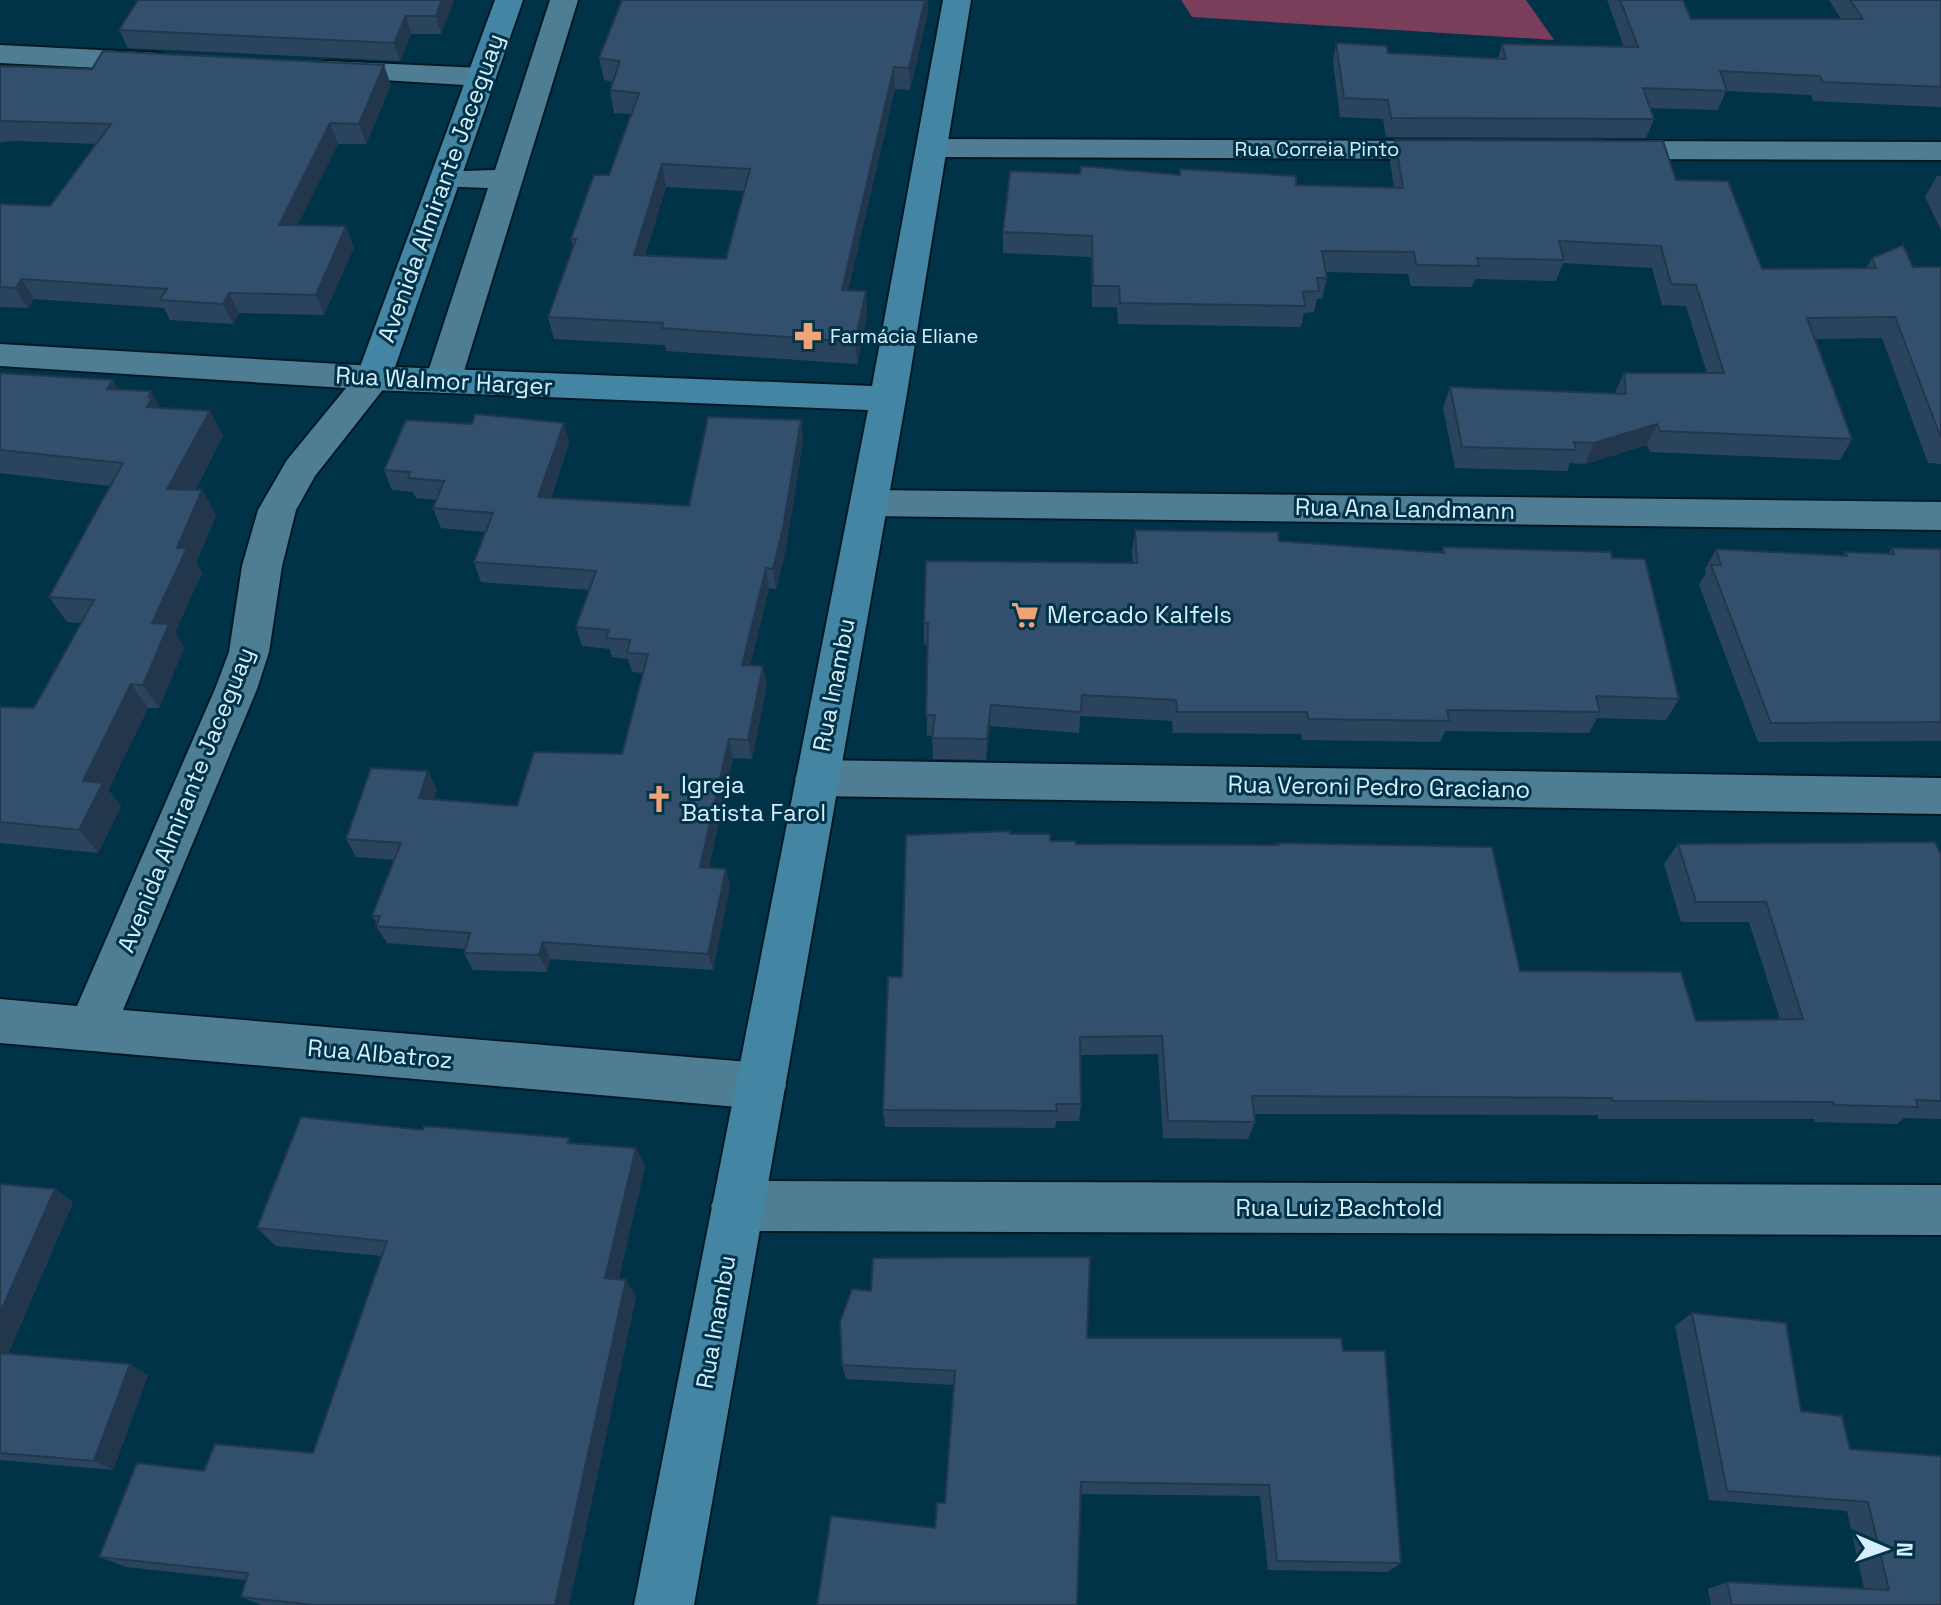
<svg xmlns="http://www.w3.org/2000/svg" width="1941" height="1605" font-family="'Space Grotesk',sans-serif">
<rect width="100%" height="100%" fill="#003348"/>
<!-- forest -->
<polygon fill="#7a3e5b" points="1181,0 1526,0 1554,40 1192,17"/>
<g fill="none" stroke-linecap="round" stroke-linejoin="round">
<!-- street casing -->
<g stroke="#021924" stroke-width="4">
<g id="street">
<polygon points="550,0 578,0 461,381 456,389 443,393 430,389 425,381 488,188 434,186 429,179 434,172 495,170"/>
<polygon points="0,45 159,53 169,56 174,62 169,68 159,71 0,63"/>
<polygon points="327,61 481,68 491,71 496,77 491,83 481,86 317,76 312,70 317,64"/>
<polygon points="932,139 1451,141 1462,143 1466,150 1462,157 1451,159 932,157 921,155 917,148 921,141"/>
<polygon points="1607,141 1941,142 1941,160 1607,159 1596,157 1592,150 1596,143"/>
<polygon points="0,344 374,366 387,370 392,378 315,476 296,510 282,566 269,652 257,689 123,1010 761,1063 779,1070 786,1086 779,1102 761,1109 0,1043 0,999 77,1006 215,689 229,652 242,566 258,510 287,460 346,388 0,366"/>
<polygon points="869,490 1941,502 1941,530 869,516 856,512 850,503 856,494"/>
<polygon points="817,760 1941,778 1941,814 817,796 802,790 795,778 802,766"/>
<polygon points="737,1181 1941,1185 1941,1235 737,1231 719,1224 711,1206 719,1188"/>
</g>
</g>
<!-- secondary casing -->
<g stroke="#021924" stroke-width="4">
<polygon id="secondary" points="495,0 523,0 395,367 872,386 943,0 971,0 906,399 694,1605 634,1605 868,410 374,390 361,386 356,378"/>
</g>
<!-- street -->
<use href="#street" fill="#4f7d94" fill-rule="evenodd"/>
<!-- secondary -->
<use href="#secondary" fill="#4485a3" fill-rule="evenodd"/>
</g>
<!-- wall -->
<g fill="#2b445e" fill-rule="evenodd">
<polygon points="138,0 454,0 441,34 411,34 400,61 128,48 119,30"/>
<path d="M622,0H928V12L910,90L895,89L848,290L866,291L867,314L857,364L666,351L665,345L554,339L548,317L573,247L571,239L609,175L631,114L614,113L610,90L613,82L604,80L599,58ZM666,187L744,191L726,259L645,255Z"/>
<polygon points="1607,0 1683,0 1691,19 1841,19 1829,0 1941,0 1941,107 1813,101 1811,95 1726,91 1718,110 1650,108 1654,119 1646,138 1386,137 1383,119 1340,117 1333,62 1336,43 1388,53 1498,58 1502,44 1624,47"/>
<polygon points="0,66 391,85 366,144 338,144 297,225 354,247 324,315 239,313 233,324 170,320 164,308 34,299 28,308 0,307 0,204 50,206 97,144 16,141 1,142 0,144"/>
<polygon points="1395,140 1676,180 1762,269 1866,268 1872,258 1913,267 1941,267 1941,464 1928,463 1882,338 1815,339 1852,439 1840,460 1650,452 1647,445 1585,464 1570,463 1567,471 1455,468 1443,408 1450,387 1615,393 1624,373 1707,373 1686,306 1662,305 1652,268 1563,263 1556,281 1475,279 1472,287 1411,286 1408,274 1326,272 1327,278 1322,299 1317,299 1314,312 1304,313 1301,327 1118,324 1117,307 1092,307 1091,257 1003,253 1003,232 1080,174 1296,185 1394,188 1390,161"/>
<polygon points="1937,176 1941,176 1941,230 1925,197"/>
<polygon points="0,373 113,380 118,390 160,408 210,411 223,436 195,490 202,490 216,515 196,563 202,573 175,632 184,648 159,708 148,708 108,790 121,806 98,853 0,843 0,707 34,708 81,623 67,622 49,597 110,486 0,473"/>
<polygon points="801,420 803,441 786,548 776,589 769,588 750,665 767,685 752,759 733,758 709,867 726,869 730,886 713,970 550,959 547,972 473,970 464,953 465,949 387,943 376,926 377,924 372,916 395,860 356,857 346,839 428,771 437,790 434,799 517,806 622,754 643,673 632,672 628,659 612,657 610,649 582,646 576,627 589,590 481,582 474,562 485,532 441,528 433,508 436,500 416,498 413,492 392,490 384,470 472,424 564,423 569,443 551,498 689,506"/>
<polygon points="1135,530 1441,553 1443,547 1612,558 1679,699 1666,720 1597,718 1589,733 1445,731 1440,742 1302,740 1301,734 1173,733 1172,721 1080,716 1079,733 990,726 986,760 933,759 932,736 927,736 927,645 924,645 924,623 1133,563 1132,552"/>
<polygon points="1892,548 1941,549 1941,741 1758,742 1699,585 1706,573 1705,569 1716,549 1843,556 1845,552 1888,554"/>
<polygon points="1010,834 1076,844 1277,845 1277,843 1520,971 1696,1021 1780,1019 1749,922 1681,922 1664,864 1678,844 1941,853 1941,1119 1904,1118 1897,1124 1815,1122 1814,1119 1598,1119 1598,1115 1254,1114 1255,1122 1248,1139 1163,1138 1158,1054 1080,1055 1081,1104 1079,1121 1056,1121 1055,1128 885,1127 883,1110 902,977"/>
<polygon points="423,1130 636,1148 645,1167 618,1280 626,1280 636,1297 569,1605 261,1605 241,1597 246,1580 126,1567 99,1557 204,1471 313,1453 382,1256 276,1246 257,1228"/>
<polygon points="0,1184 55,1189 73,1202 8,1354 130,1364 148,1375 113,1470 0,1460"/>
<polygon points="1692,1313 1801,1411 1850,1449 1941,1605 1711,1605 1708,1589 1727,1582 1864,1588 1847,1511 1709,1500 1675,1326"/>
<polygon points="1087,1338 1343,1351 1401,1563 1388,1572 1268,1570 1260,1496 1081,1494 935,1528 945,1503 954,1385 846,1379 842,1365"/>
</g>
<!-- shaded-wall -->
<g fill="#23374c">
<polygon points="442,0 454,0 441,34 436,16"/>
<polygon points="925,0 928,0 928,12 910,90 909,68"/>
<polygon points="406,16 411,34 400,61 394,43"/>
<polygon points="384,65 391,85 366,144 359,124"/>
<polygon points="894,67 895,89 843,312 842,290"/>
<polygon points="330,123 338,144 288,245 279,225"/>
<polygon points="662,164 666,187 638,277 634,255"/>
<polygon points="346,226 354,247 324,315 316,295"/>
<polygon points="22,279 34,299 28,308 15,288"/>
<polygon points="866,291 867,314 857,364 855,342"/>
<polygon points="229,293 239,313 233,324 223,304"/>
<polygon points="113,380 127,406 107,389"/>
<polygon points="151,391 165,417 147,407 148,397"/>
<polygon points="210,411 223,436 182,514 167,489"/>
<polygon points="801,420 803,441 786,548 776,589 773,569"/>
<polygon points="564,423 569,443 544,517 538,497"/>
<polygon points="1657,424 1647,445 1585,464 1594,443"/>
<polygon points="202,490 216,515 196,563 202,573 175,632 184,648 159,708 143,685 152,623 177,548"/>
<polygon points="766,568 769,588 745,684 742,665"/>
<polygon points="763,666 767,685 752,759 748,740"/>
<polygon points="131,684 148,708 108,790 121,806 98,853 79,830 83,781"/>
<polygon points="991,705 990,726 986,760 987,739"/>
<polygon points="729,739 733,758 705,884 700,867"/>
<polygon points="428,771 437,790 428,816 419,798"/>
<polygon points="726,869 730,886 713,970 708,954"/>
<polygon points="543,942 550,959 547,972 539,955"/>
<polygon points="636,1148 645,1167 615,1295 605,1278"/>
<polygon points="55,1189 73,1202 4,1363 0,1361 0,1313"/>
<polygon points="626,1280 636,1297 569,1605 555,1605"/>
<polygon points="130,1364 148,1375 113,1470 94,1461"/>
</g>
<!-- building -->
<g fill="#324f6d" stroke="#23374c" stroke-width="2" fill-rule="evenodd">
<polygon points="138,0 442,0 436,16 406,16 394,43 119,30"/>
<path d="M622,0H925L909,68L894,67L842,290L866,291L855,342L662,328L663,323L548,317L576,239H571L594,175H609L639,93L610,90L620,61L599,58ZM662,164L750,169L726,259L634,255Z"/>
<polygon points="1620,0 1683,0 1691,19 1863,19 1850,0 1941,0 1941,87 1823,82 1820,76 1720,71 1727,91 1643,88 1654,119 1391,118 1388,100 1344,98 1336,43 1387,46 1388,53 1506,59 1502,44 1638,47"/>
<polygon points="103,51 384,65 359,124 330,123 279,225 346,226 316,295 229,293 223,304 160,300 167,289 22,279 15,288 0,287 0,204 50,206 111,124 0,121 0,66 92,69"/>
<polygon points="1395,140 1663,141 1676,180 1728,181 1762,269 1876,268 1872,258 1903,245 1913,267 1941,267 1941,438 1895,317 1807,318 1852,439 1660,431 1657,424 1594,443 1574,442 1576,450 1462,447 1450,387 1626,394 1624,373 1724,373 1696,285 1671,284 1661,246 1559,241 1564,260 1477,258 1479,266 1416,265 1414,252 1322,251 1327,278 1317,278 1319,291 1303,292 1305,306 1120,303 1119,286 1093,286 1092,236 1003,232 1010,171 1080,174 1081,166 1180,175 1180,169 1296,176 1296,185 1403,188"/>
<polygon points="0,373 113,380 107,389 151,391 148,397 152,398 147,407 210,411 167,489 202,490 177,548 187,548 152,623 169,624 143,685 131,684 83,781 103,783 79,830 0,822 0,707 34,708 94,600 49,597 123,463 0,450"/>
<polygon points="475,414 564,423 538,497 689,506 708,417 801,420 783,528 773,569 766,568 742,665 763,666 748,740 729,739 700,867 726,869 708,954 543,942 539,955 464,953 470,933 376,926 380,916 372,916 401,843 346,839 371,768 428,771 419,798 517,806 534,752 622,754 648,654 627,653 630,640 606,638 609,630 576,627 596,571 474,562 493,513 433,508 444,481 408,478 410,472 384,470 406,420 472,424"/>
<polygon points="1135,530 1278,532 1279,541 1444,553 1443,547 1611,552 1612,558 1645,559 1679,699 1596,696 1600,712 1447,710 1449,721 1308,719 1307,712 1177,712 1176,700 1082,695 1081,712 991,705 987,739 932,738 935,715 926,715 928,623 924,623 926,561 1137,563"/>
<polygon points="1892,548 1941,549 1941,722 1771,723 1711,565 1721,565 1716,549 1847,556 1845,552 1894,554"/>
<polygon points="1010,831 1010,834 1050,834 1050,841 1075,841 1076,844 1278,845 1277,843 1492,847 1520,971 1681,972 1696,1021 1803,1019 1766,902 1696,902 1678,844 1935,842 1940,853 1941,853 1941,1101 1916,1100 1918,1107 1834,1105 1833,1102 1613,1101 1612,1098 1252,1096 1255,1122 1168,1121 1162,1036 1080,1037 1081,1104 1056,1104 1057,1111 883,1110 888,977 902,977 906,835"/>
<polygon points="301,1117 423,1130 424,1126 569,1138 568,1143 636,1148 605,1278 626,1280 555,1605 314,1605 241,1597 248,1573 99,1557 137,1463 204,1471 215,1444 313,1453 387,1241 257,1228"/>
<polygon points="0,1184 55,1189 0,1313"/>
<polygon points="1090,1257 1087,1338 1341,1338 1343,1351 1385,1351 1401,1563 1277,1561 1269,1485 1081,1482 1077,1605 817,1605 831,1516 935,1528 937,1503 945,1503 955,1371 842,1365 840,1322 852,1289 871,1291 873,1258"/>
<polygon points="1692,1313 1786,1323 1801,1411 1842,1416 1850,1449 1941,1456 1941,1605 1732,1605 1727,1582 1889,1590 1868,1502 1727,1491"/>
<polygon points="0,1353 130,1364 94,1461 0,1453"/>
</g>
<!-- icons -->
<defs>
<g id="pharmacy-bare" transform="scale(2.16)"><path d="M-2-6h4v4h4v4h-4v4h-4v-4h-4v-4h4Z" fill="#efa376" stroke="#003348" stroke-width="2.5" paint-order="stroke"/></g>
<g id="supermarket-bare" transform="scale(2.16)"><path d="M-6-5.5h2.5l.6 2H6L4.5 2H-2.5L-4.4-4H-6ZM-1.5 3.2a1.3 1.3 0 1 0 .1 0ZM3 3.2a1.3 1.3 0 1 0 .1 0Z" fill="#efa376" stroke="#003348" stroke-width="2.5" paint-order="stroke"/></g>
<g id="church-bare" transform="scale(2.16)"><path d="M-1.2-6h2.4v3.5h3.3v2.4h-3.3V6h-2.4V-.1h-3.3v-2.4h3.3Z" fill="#efa376" stroke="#003348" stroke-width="2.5" paint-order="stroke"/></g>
</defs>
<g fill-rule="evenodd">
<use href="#pharmacy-bare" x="808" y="336"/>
<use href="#supermarket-bare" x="1025" y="615"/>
<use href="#church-bare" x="659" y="799"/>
</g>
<g text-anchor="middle" stroke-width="6" stroke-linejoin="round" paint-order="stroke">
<!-- far-street labels -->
<g font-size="20" fill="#d7effc" stroke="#003348">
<text x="1317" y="156">Rua Correia Pinto</text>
</g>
<!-- far-poi labels -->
<g font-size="20" fill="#d7effc" stroke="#003348" text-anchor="start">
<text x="830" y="343">Farmácia Eliane</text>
</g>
<!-- street labels -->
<g font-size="24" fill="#d7effc" stroke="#003348">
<text transform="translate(441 188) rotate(-70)" y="8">Avenida Almirante Jaceguay</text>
<text transform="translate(444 381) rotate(3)" y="8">Rua Walmor Harger</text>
<text transform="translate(1405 509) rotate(1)" y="8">Rua Ana Landmann</text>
<text transform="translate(834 685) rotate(-79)" y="8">Rua Inambu</text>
<text transform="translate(1379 787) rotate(1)" y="8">Rua Veroni Pedro Graciano</text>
<text transform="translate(186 800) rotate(-68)" y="8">Avenida Almirante Jaceguay</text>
<text transform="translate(380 1054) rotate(5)" y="8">Rua Albatroz</text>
<text x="1339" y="1216">Rua Luiz Bachtold</text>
<text transform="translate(716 1322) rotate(-80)" y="8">Rua Inambu</text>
</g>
<!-- poi labels -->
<g font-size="24" fill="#d7effc" stroke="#003348" text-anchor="start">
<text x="1047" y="623">Mercado Kalfels</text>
<text x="681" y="793">Igreja<tspan x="681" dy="28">Batista Farol</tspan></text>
</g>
</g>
<!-- north arrow -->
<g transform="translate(1885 1549) rotate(92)" stroke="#003348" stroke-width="6" paint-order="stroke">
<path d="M0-6L14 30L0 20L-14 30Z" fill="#d7effc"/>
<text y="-12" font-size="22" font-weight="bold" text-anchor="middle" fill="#d7effc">N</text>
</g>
</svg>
